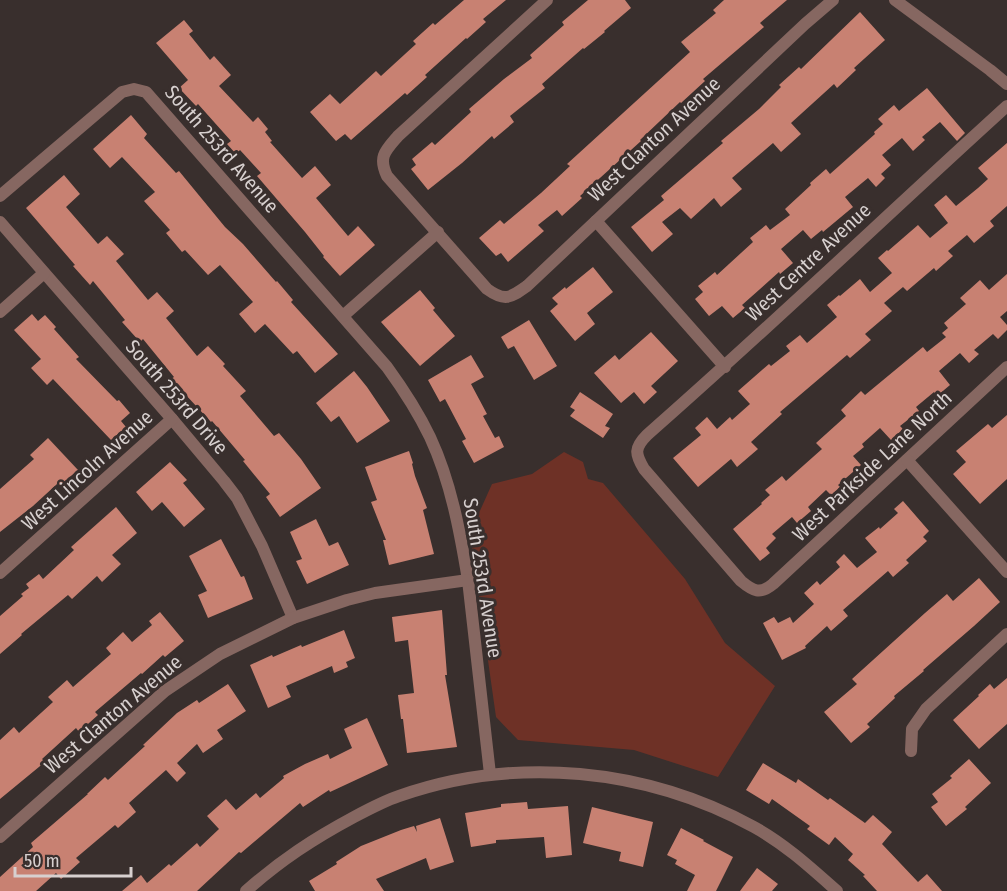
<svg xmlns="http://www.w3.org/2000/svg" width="1007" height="891" font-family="'Fira Sans Condensed',sans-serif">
<rect width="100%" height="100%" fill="#392f2d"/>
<!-- green -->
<polygon fill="#6e3126" points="564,452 583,462 588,479 603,483 685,579 725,643 775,686 718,777 634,750 518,740 496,717 470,533 492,484 532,474"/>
<!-- building -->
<g fill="#c88172">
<polygon points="464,0 506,0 483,19 486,22 467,39 466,38 425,75 427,77 407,95 405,93 351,140 345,134 336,141 310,112 330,94 340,104 376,71 381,76 416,44 413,41 433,23 435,25"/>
<polygon points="588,0 625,0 631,8 604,31 605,32 584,49 583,48 542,84 545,88 510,116 514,122 494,139 492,136 462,163 428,190 411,169 416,165 412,159 432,142 435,145 471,112 469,109 504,79 532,58 530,55 564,25 562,22"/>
<polygon points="724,0 787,0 760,23 764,27 703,79 705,81 681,103 680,102 640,140 641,141 580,196 582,198 562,216 557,210 538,225 544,231 508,262 501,253 496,256 479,238 500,220 504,224 541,193 570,166 567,164 690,52 681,42 716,13 713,10"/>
<polygon points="860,12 885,40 854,68 856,70 837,88 834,84 791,123 801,134 781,152 773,143 732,178 742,189 721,207 714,198 691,219 680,208 662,222 673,234 652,252 631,227 664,200 661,196 723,143 721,141 759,109 781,87 779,85 799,67 801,69"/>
<polygon points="184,20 193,31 189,34 210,60 214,56 231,75 219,86 253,122 258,117 268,129 265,132 272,141 270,142 302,178 315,166 331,185 316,198 348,236 358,226 375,245 340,276 323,257 324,256 305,232 257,176 261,173 240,150 236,154 227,144 231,141 198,104 196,106 179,88 188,80 156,43"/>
<polygon points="927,88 965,133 957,141 940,122 922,137 925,140 913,151 902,138 882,155 891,165 881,174 885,178 876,187 868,178 845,197 853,207 823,232 822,230 811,239 803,230 781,249 793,263 780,274 779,272 742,305 745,308 733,318 722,306 709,316 695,299 703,292 698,286 715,272 717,275 753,242 750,238 766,225 770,230 790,215 785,209 811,185 810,183 826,169 830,174 875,134 874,132 883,124 878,119 894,105 899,111"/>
<polygon points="131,115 147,134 144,138 176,173 179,171 225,227 243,244 276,282 277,281 293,300 291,302 338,354 315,373 297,351 293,354 265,324 255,333 239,314 253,302 220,265 208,275 185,250 182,252 166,233 170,230 144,201 155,192 122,157 110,168 93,149"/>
<polygon points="1007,143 1007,206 990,221 994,226 974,243 967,235 948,251 953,256 936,271 934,268 907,291 903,287 884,303 892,311 865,334 871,340 850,358 847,355 780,412 782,414 751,442 758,449 737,467 731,459 698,487 673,458 701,435 695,428 707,417 717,429 730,417 732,420 750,404 738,391 769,364 771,366 790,351 786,346 800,335 807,343 837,317 827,305 839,295 840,296 860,279 870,292 892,273 878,258 887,250 888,251 918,225 930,238 948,223 934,205 946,195 956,206 978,188 988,179 978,168"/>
<polygon points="64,175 80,194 66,207 98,244 107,236 124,254 116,261 148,300 157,292 174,311 166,318 197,356 208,346 225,364 223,366 246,391 240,396 274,436 279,433 301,459 321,488 280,517 266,497 270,494 243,461 245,460 212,421 211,422 171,379 174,377 143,339 140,342 122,322 125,320 93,281 90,285 73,266 75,265 26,208"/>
<polygon points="593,267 613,292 587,313 595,324 575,341 550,311 558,304 552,298 565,287 566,289"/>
<polygon points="1007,274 1007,311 1000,317 1007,325 1007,330 998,339 993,334 974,350 979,354 969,363 960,353 939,371 950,385 937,396 934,392 916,407 919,411 900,426 903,429 891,440 880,428 862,444 864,447 853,456 861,465 838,485 840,487 831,495 826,490 808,507 811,511 797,523 792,517 772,534 776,538 766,548 770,553 760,561 733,529 762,504 761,503 770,495 765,490 782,476 786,481 822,449 816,443 846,416 841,410 861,391 865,395 923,347 927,352 946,337 942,333 948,328 944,323 966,304 960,298 980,280 989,290"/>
<polygon points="420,290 435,308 433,310 455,336 420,366 381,322"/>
<polygon points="32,314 38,321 45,315 56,327 54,329 79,357 76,359 117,401 119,400 130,413 121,421 126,427 111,440 53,379 47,385 31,368 41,359 14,330"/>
<polygon points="529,320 557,366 534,380 514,346 508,349 501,337"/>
<polygon points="651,332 678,361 651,386 657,392 644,404 634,392 621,403 594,373 615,355 619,360"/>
<polygon points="471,355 484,377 471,384 487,414 483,416 495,438 499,436 504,447 474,463 462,441 466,439 445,399 440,402 428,380"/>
<polygon points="354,371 367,387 390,421 357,443 339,416 331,422 316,403"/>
<polygon points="580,392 613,414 605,426 610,428 603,438 570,416 575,410 570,407"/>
<polygon points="1007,415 1007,479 980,504 953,474 966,462 956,451 988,424 992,428"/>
<polygon points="48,438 78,470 59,486 57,484 33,506 0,532 0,489 34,459 30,455"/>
<polygon points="409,451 413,463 412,464 415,476 427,508 423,510 434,554 389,565 383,540 386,540 371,502 377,500 365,467"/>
<polygon points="170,462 187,480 183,483 205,509 184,527 162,502 152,511 136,492"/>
<polygon points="903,501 929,531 923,537 927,541 906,560 909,563 893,577 888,571 843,610 848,616 831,631 827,626 805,646 806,648 782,660 763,623 774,617 778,623 790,617 793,623 814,604 804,593 817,581 820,585 840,567 836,562 844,554 857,568 877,552 865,538 879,527 880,529 898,513 894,509"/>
<polygon points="116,507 137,533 112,555 121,564 102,582 97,576 72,599 68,595 21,634 22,635 0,654 0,616 23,596 21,594 29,588 26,584 39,574 43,579 74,550 71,547"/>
<polygon points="316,519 329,546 338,542 349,565 307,584 296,561 302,559 290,532"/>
<polygon points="221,539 241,577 244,576 253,599 208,618 198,595 207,591 189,556"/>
<polygon points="979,578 1000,602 974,626 923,670 924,671 894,696 895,698 867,724 870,727 851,743 824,712 857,684 852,679 925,613 947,594 953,601"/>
<polygon points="442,610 447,675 445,675 457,747 407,753 403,719 401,719 398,695 414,693 408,640 395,642 392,617"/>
<polygon points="160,612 184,641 165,657 163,655 142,674 141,673 95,712 98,715 79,732 76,728 42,759 45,762 0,799 0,740 14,727 19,733 53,702 48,697 67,680 73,687 111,654 106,648 123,632 132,642 152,625 149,621"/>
<polygon points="344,630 355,658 346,662 348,667 334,673 332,666 286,686 291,697 268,708 250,665 272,655 273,657 301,645 302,647"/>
<polygon points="1007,678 1007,724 979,749 953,720 979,696 978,695 990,684 994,689"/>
<polygon points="228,684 246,711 217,730 223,739 203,753 197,744 177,763 186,773 177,782 166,770 129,803 136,812 118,828 115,825 76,858 80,862 61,879 56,873 36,891 0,891 0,877 33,847 31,843 88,794 87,794 105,777 108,780 145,746 143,745 177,713 197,700 199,703"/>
<polygon points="367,718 388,765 330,792 329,790 303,807 300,803 241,853 239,852 197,891 122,891 141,875 147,883 169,864 171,866 197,843 200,847 219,829 207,816 226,799 236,810 256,793 260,798 284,778 283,776 305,764 328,754 330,759 352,748 344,729"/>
<polygon points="969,759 991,783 965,807 967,809 946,826 931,807 938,802 932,794 952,778 950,776"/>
<polygon points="763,763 796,783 798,779 828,800 830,798 865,823 873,815 892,832 882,844 918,882 927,874 942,891 877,891 863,876 865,875 848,860 853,854 835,837 829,845 807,829 810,826 772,799 769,804 746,790"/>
<polygon points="527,802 528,809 568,806 572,855 546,858 544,837 496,840 496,843 471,847 465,813 501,807 501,804"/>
<polygon points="592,807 653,822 643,867 619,861 621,852 583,843"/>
<polygon points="440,818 454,862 430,870 426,858 376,879 384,891 315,891 309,881 337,864 336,862 361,846 401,830 414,826 417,832 416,826"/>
<polygon points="681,828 704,840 703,841 733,857 716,891 687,891 695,875 675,864 677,860 667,855"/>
<polygon points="757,868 778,884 772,891 740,891"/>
</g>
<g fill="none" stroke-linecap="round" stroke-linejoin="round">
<!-- minor -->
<g stroke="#866761" stroke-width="12">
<path d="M547,0L398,136C385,151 378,157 387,176L487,289C505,302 510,298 527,286L805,24L833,0"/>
<polyline points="895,0 990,70 1007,84"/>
<path d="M1007,106C887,215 769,328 647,435C634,448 635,454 644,469L741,581C753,591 760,595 773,584L1007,367"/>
<path d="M0,196L122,92L134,89L146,92L387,367C403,389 418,412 430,437C451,482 460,532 468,580L490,774"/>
<polyline points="596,221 725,367"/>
<polyline points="0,222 172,419 224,481 237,498 262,546 293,618"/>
<polyline points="0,312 44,273"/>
<polyline points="343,316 438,232"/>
<polyline points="907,460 1007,572"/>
<polyline points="0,573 172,419"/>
<polyline points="911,751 912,729 926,709 1007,634"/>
<polyline points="0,837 165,691 220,654 293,618 347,600 375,593 468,580"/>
<path d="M246,891C281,860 313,839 354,817C369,809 384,801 399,796C516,755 646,768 754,827C785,844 811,868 837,891"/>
</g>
</g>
<g text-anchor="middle" stroke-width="6" stroke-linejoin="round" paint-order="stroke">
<!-- street labels -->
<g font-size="20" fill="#d7d0cf" stroke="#392f2d">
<text transform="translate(654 139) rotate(-43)" y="7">West Clanton Avenue</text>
<text transform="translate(222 149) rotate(49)" y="7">South 253rd Avenue</text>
<text transform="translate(808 262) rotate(-43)" y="7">West Centre Avenue</text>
<text transform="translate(177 397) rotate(49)" y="7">South 253rd Drive</text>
<text transform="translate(872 466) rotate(-43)" y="7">West Parkside Lane North</text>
<text transform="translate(87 470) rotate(-42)" y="7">West Lincoln Avenue</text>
<text transform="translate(483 578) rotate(81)" y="7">South 253rd Avenue</text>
<text transform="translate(113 714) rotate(-40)" y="7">West Clanton Avenue</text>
</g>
</g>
<!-- scale -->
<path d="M15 867v9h116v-9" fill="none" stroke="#d7d0cf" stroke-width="3"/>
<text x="24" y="867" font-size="18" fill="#d7d0cf" stroke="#392f2d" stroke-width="4.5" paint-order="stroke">50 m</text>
</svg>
